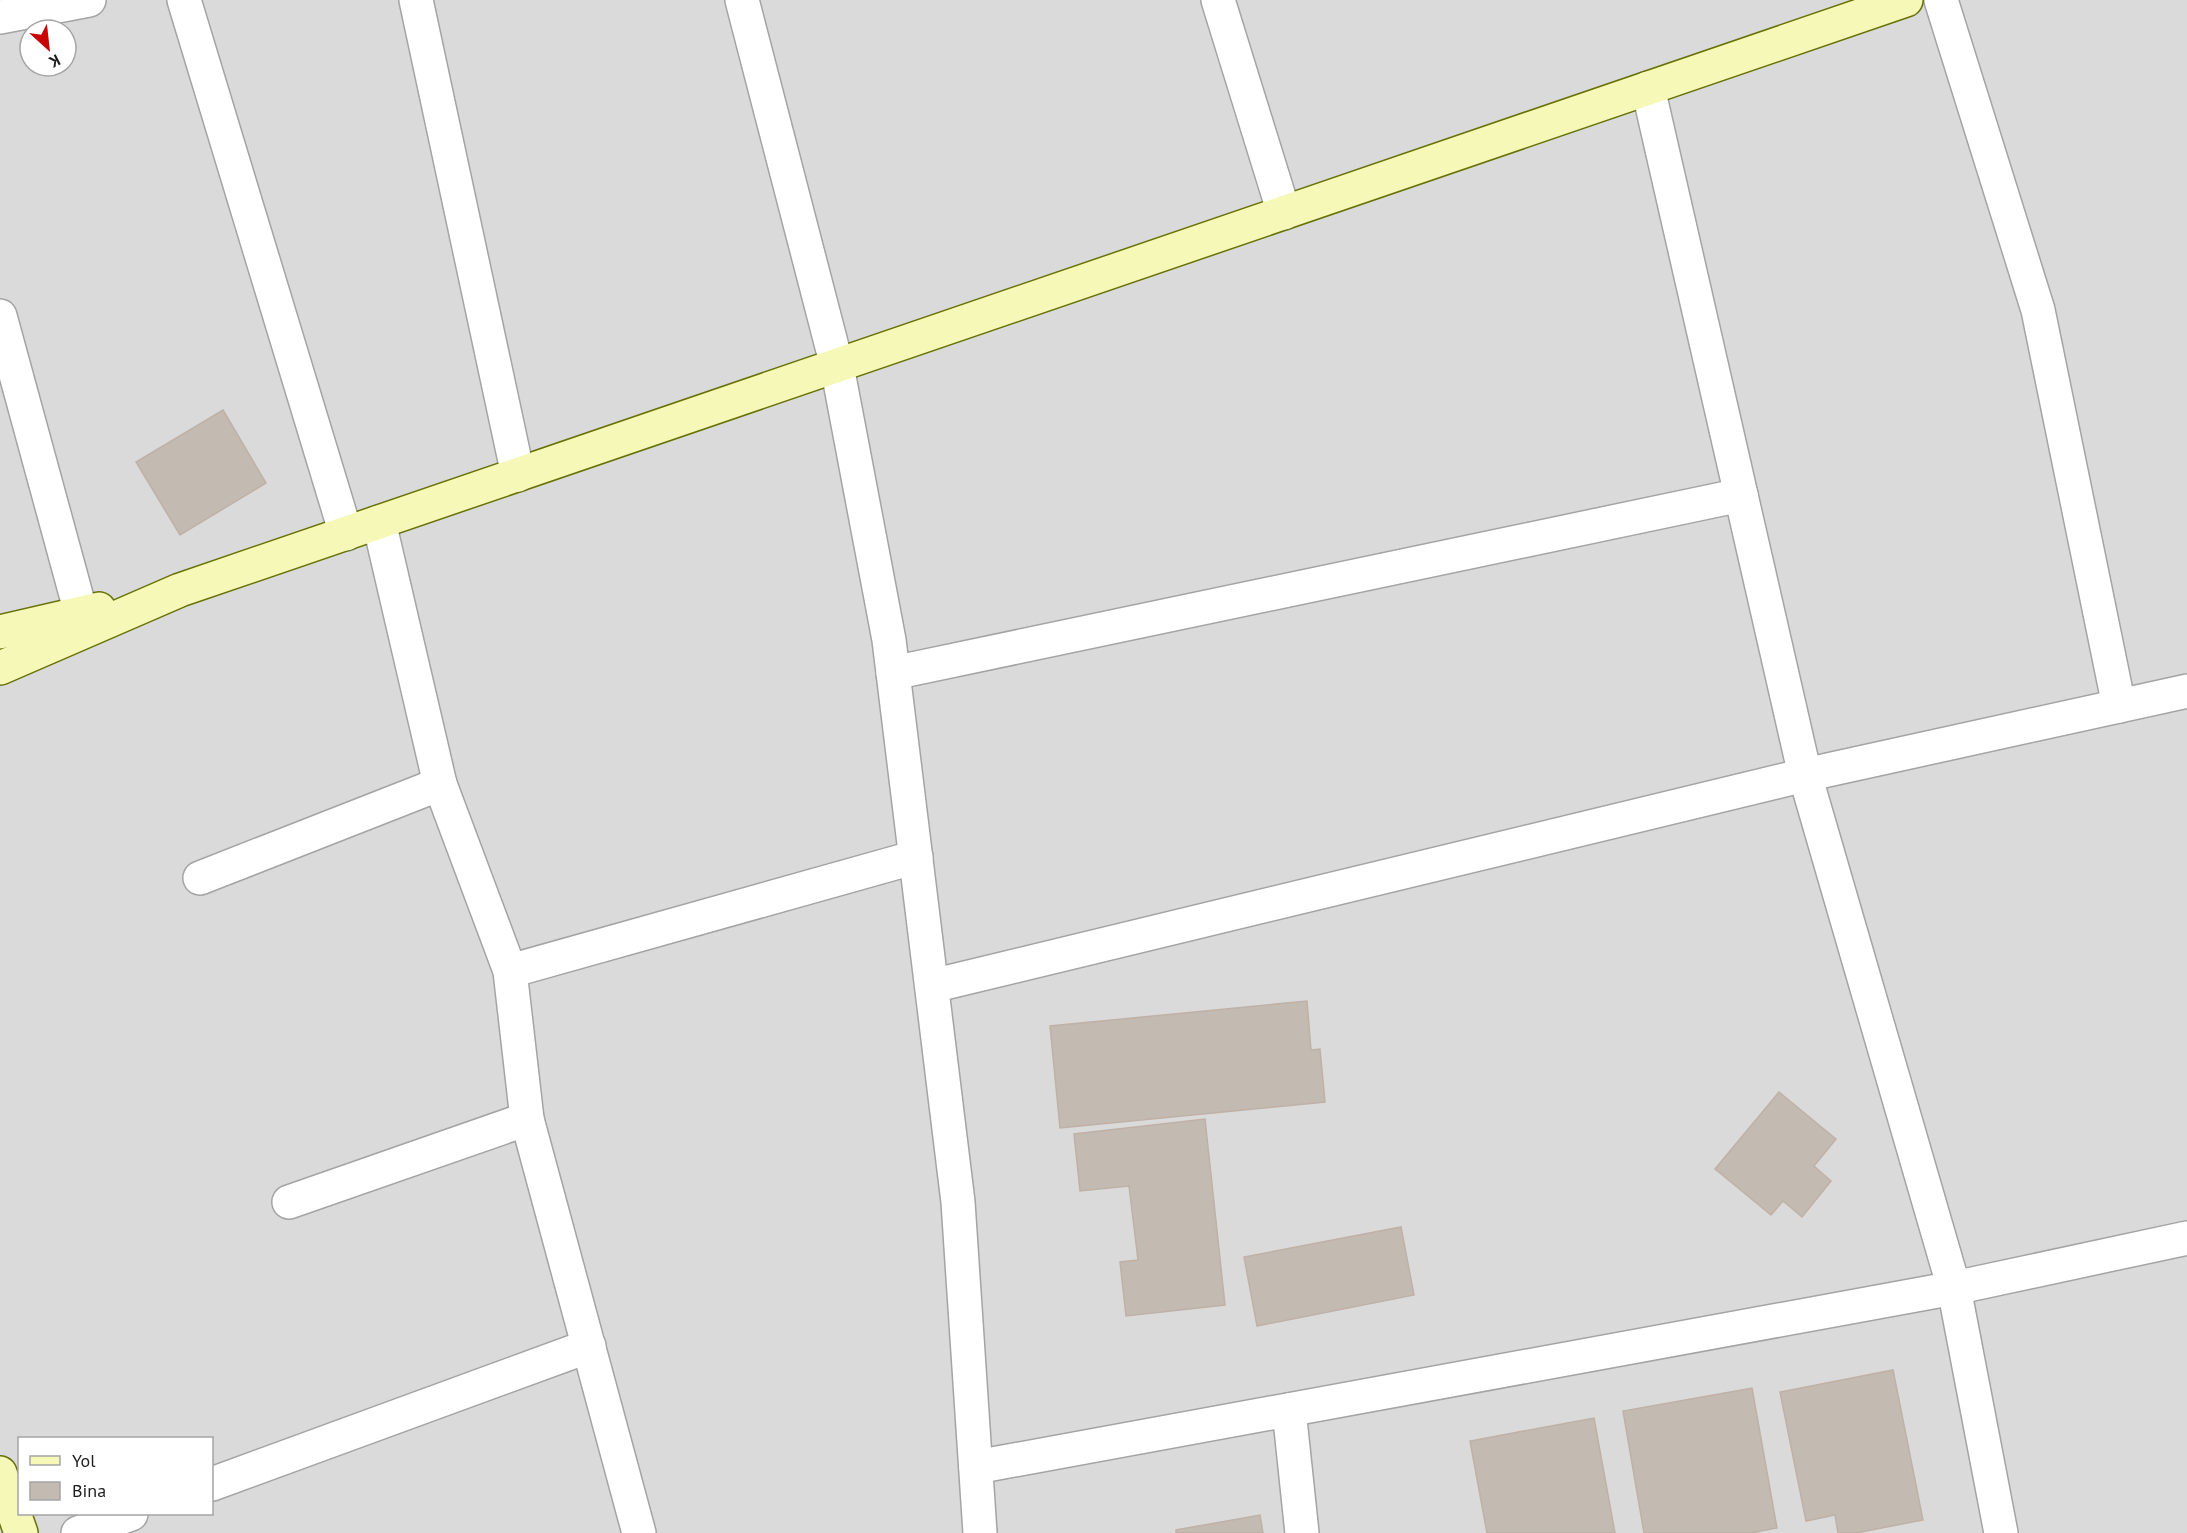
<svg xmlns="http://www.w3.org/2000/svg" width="2187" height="1533" font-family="'PT Sans',sans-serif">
<rect width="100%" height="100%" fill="#eeeae3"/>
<!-- residential -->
<path fill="#dbdada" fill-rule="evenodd" d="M0,0H2187V1533H0ZM30,30H66V66H30ZM20,1438H212V1514H20Z"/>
<!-- building -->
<g fill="#c3bab2" stroke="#bfb1a5" stroke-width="1.5">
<polygon points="223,410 266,483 180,535 136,462"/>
<polygon points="1307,1001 1311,1050 1320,1049 1325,1102 1060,1128 1050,1026"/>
<polygon points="1779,1092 1836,1139 1814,1166 1831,1181 1802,1217 1783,1201 1771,1215 1715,1169"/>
<polygon points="1205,1119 1225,1305 1126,1316 1120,1262 1138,1260 1129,1186 1080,1191 1074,1134"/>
<polygon points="1401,1227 1414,1295 1257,1326 1244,1257"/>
<polygon points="1893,1370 1923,1520 1856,1533 1838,1533 1835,1515 1806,1521 1780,1392"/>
<polygon points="1752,1388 1777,1528 1751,1533 1644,1533 1623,1411"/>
<polygon points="1594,1418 1615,1533 1487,1533 1470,1441"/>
<polygon points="1260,1515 1263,1533 1176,1533 1176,1530"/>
</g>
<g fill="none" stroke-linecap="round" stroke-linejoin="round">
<!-- minor casing -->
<g stroke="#a4a4a4" stroke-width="36">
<g id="minor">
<polyline points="184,0 346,534"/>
<polyline points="416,0 518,475"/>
<polyline points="742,0 837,366 889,640 958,1202 980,1533"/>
<polyline points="1218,0 1284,213"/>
<polyline points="1941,0 2038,310 2119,706"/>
<polyline points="0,17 89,0"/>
<polyline points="1648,88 1805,775 1954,1288 2001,1533"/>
<polyline points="0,316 81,613"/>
<polyline points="379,522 440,784 510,971 527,1119 639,1533"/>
<polyline points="893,673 1741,495"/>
<polyline points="200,878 440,784"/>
<polyline points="510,971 916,857"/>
<polyline points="932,986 1805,775 2187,691"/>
<polyline points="289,1202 527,1119"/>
<polyline points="1289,1410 1302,1533"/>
<polyline points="976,1467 1954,1288 2187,1238"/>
<polyline points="212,1484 589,1346"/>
<polyline points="78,1533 131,1514"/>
</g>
</g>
<!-- secondary casing -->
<g stroke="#677206" stroke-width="36">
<g id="secondary">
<polyline points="0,632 99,609"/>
<polyline points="0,668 180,590 1906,0"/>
<polyline points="0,1473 21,1533"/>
</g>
</g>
<!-- minor -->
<use href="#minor" stroke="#fff" stroke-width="33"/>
<!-- secondary -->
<use href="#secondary" stroke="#f5f8b6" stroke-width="33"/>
</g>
<!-- legend -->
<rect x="18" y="1437" width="195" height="78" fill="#ffffff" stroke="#a5a5a5" stroke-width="1.5"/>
<rect x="30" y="1456" width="30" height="9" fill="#f5f8b6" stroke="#a5a5a5" stroke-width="1.5"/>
<text x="72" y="1467" font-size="18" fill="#1d1d1d">Yol</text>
<rect x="30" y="1482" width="30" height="18" fill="#c3bab2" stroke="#a5a5a5" stroke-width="1.5"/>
<text x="72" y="1497" font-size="18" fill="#1d1d1d">Bina</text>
<!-- north arrow -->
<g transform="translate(48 48) rotate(153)"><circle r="28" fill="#ffffff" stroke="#a5a5a5" stroke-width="1.5"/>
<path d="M0-4.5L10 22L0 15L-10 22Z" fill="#c70304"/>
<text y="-9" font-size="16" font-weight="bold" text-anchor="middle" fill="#1d1d1d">K</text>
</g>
</svg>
